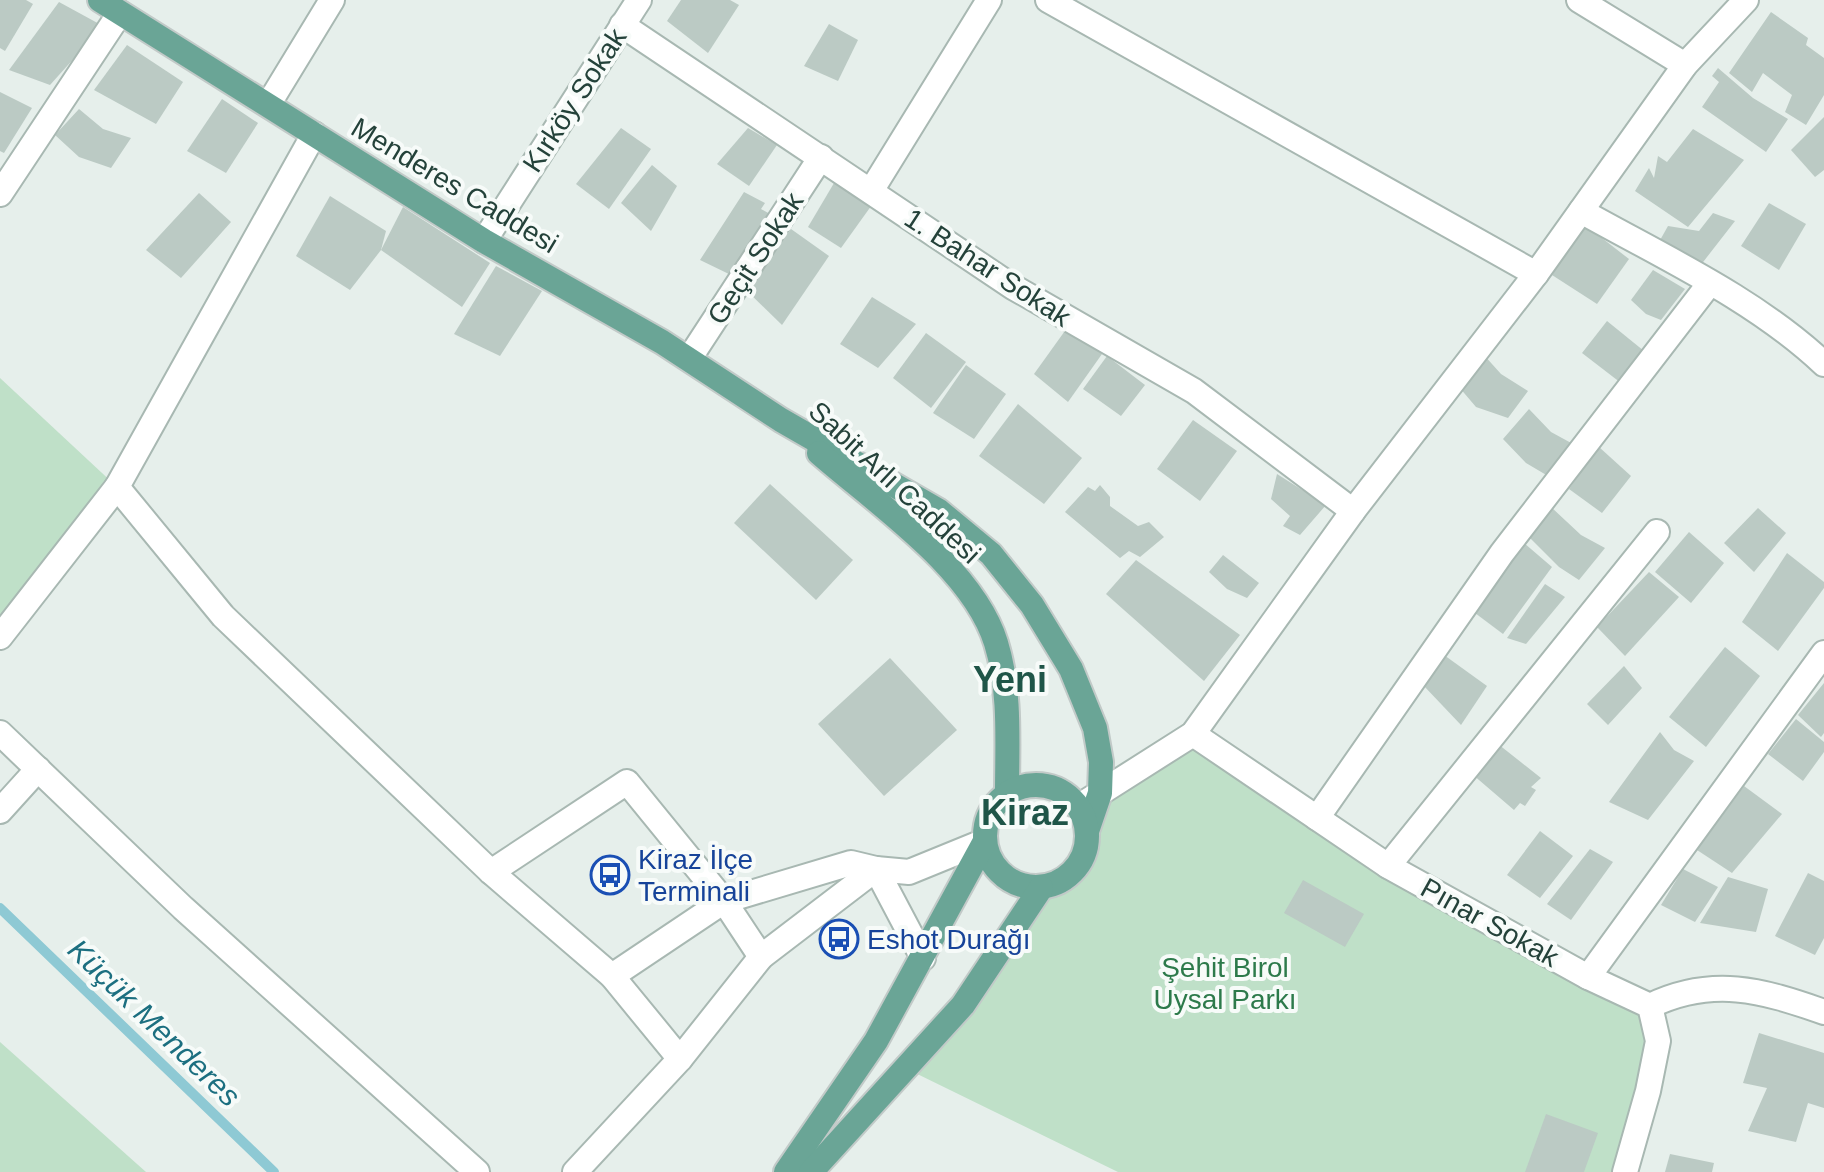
<svg xmlns="http://www.w3.org/2000/svg" width="1824" height="1172" font-family="Arial,sans-serif">
<rect width="100%" height="100%" fill="#e6efeb"/>
<!-- green -->
<g fill="#bfe0c8">
<polygon points="0,378 117,487 0,637"/>
<path d="M1193,734L1388,866L1650,1006L1658,1041L1625,1172H1118L905,1068L1041,888C1092,868 1084,840 1100,793Z"/>
<polygon points="0,1042 146,1172 0,1172"/>
</g>
<g fill="none" stroke-linecap="round" stroke-linejoin="round">
<!-- stream -->
<polyline stroke="#8ec9d4" stroke-width="10" points="0,908 274,1172"/>
</g>
<!-- building -->
<g fill="#bbcac4">
<polygon points="0,0 26,0 33,4 5,51 0,48"/>
<polygon points="681,0 730,0 739,5 708,53 667,21"/>
<polygon points="59,2 103,26 50,85 9,70"/>
<polygon points="1771,12 1808,38 1806,45 1824,58 1824,95 1806,125 1785,112 1792,95 1763,73 1752,92 1729,73"/>
<polygon points="829,24 858,40 838,81 804,66"/>
<polygon points="127,45 183,82 156,124 94,90"/>
<polygon points="1718,68 1753,98 1788,119 1766,152 1702,107 1719,82 1712,76"/>
<polygon points="0,92 32,108 4,153 0,151"/>
<polygon points="222,99 258,123 226,173 187,151"/>
<polygon points="79,109 103,129 131,138 111,168 79,157 55,135"/>
<polygon points="1824,117 1824,170 1815,177 1791,150"/>
<polygon points="621,128 651,149 609,209 576,184"/>
<polygon points="748,128 777,145 749,186 717,164"/>
<polygon points="1693,129 1744,160 1688,227 1635,191 1649,168 1654,178 1658,156 1667,162"/>
<polygon points="652,165 677,186 651,231 621,203"/>
<polygon points="837,178 874,202 841,248 808,227"/>
<polygon points="744,192 765,203 761,209 770,214 760,226 764,233 733,276 700,260"/>
<polygon points="199,193 231,222 181,278 146,250"/>
<polygon points="330,196 386,231 381,250 350,290 296,256"/>
<polygon points="1769,203 1806,224 1779,270 1741,246"/>
<polygon points="403,207 490,263 462,307 381,250"/>
<polygon points="1713,213 1735,221 1700,266 1659,242 1668,226 1699,231"/>
<polygon points="1585,225 1629,259 1597,304 1552,275"/>
<polygon points="791,229 829,256 782,325 746,290"/>
<polygon points="496,266 542,291 500,356 454,334"/>
<polygon points="1653,270 1685,289 1661,320 1646,314 1631,300"/>
<polygon points="872,297 916,324 878,368 840,344"/>
<polygon points="1607,321 1644,351 1621,383 1582,353"/>
<polygon points="1067,328 1102,354 1068,402 1034,374"/>
<polygon points="926,333 966,362 931,408 893,378"/>
<polygon points="1483,354 1501,374 1528,391 1508,418 1476,407 1459,387"/>
<polygon points="1107,356 1145,385 1121,416 1083,389"/>
<polygon points="966,365 1006,394 974,439 933,413"/>
<polygon points="1018,404 1082,458 1044,504 979,456"/>
<polygon points="1529,409 1551,432 1573,444 1548,476 1526,463 1503,439"/>
<polygon points="1193,420 1237,451 1200,501 1157,469"/>
<polygon points="1599,447 1631,476 1602,513 1569,489"/>
<polygon points="1277,474 1326,505 1300,535 1283,526 1290,516 1271,499"/>
<polygon points="770,484 853,560 816,600 734,523"/>
<polygon points="1100,485 1110,497 1110,506 1138,526 1149,522 1164,537 1140,557 1129,551 1120,558 1065,512 1088,487 1095,491"/>
<polygon points="1551,507 1581,535 1605,548 1579,580 1559,567 1528,536"/>
<polygon points="1758,508 1786,533 1754,572 1724,543"/>
<polygon points="1689,532 1724,563 1691,603 1655,572"/>
<polygon points="1524,543 1552,567 1503,634 1475,613"/>
<polygon points="1787,553 1824,582 1824,588 1778,651 1742,622"/>
<polygon points="1223,555 1259,583 1247,598 1227,589 1209,572"/>
<polygon points="1136,560 1240,635 1204,681 1106,594"/>
<polygon points="1649,572 1679,597 1625,656 1597,627"/>
<polygon points="1545,584 1565,597 1526,644 1507,638"/>
<polygon points="1725,647 1760,676 1706,747 1669,717"/>
<polygon points="1444,655 1487,686 1461,725 1423,685"/>
<polygon points="890,658 957,730 884,796 818,724"/>
<polygon points="1624,666 1642,688 1608,725 1587,704"/>
<polygon points="1824,683 1824,733 1821,737 1798,715"/>
<polygon points="1796,719 1824,742 1824,752 1803,781 1768,754"/>
<polygon points="1660,732 1674,750 1694,761 1648,820 1609,802"/>
<polygon points="1498,744 1541,778 1531,787 1536,790 1525,806 1520,803 1514,810 1472,774"/>
<polygon points="1744,786 1782,814 1732,873 1697,850"/>
<polygon points="1540,831 1573,856 1540,898 1507,875"/>
<polygon points="1590,849 1613,862 1571,920 1547,904"/>
<polygon points="1683,869 1718,887 1695,922 1661,905"/>
<polygon points="1808,873 1824,881 1824,938 1815,955 1775,936"/>
<polygon points="1728,877 1768,889 1756,932 1700,923"/>
<polygon points="1303,880 1364,914 1345,947 1284,913"/>
<polygon points="1759,1033 1824,1053 1824,1108 1808,1103 1796,1142 1748,1131 1767,1088 1743,1083"/>
<polygon points="1546,1114 1598,1133 1584,1172 1525,1172"/>
<polygon points="1670,1154 1714,1163 1712,1172 1665,1172"/>
</g>
<g fill="none" stroke-linecap="round" stroke-linejoin="round">
<!-- minor casing -->
<g stroke="#a8b8b2" stroke-width="28">
<g id="minor">
<polyline points="1048,0 1536,274"/>
<polyline points="1579,0 1685,65"/>
<polyline points="622,25 1013,287 1194,391 1353,511"/>
<polyline points="268,105 332,0"/>
<polyline points="314,134 117,487 223,616 491,872 612,976 680,1059 761,957 876,869 909,872 985,841"/>
<polyline points="871,191 989,0"/>
<polyline points="0,194 120,13"/>
<path d="M1581,211C1663,257 1755,299 1824,364"/>
<polyline points="484,241 639,0"/>
<polyline points="689,359 821,157"/>
<polyline points="0,637 117,487"/>
<polyline points="0,733 183,908 477,1172"/>
<polyline points="1193,734 1388,866 1588,977 1650,1006 1658,1041 1648,1091 1625,1172"/>
<polyline points="1078,807 1193,734 1353,511 1536,274 1685,65 1746,0"/>
<polyline points="0,811 38,769"/>
<polyline points="1317,818 1502,553 1710,283"/>
<polyline points="1388,866 1657,532"/>
<polyline points="491,872 627,782 724,901 761,957"/>
<polyline points="612,976 724,901 851,863 876,869 923,958"/>
<polyline points="1588,977 1824,653"/>
<path d="M1650,1006C1712,976 1762,990 1824,1012"/>
<polyline points="575,1172 680,1059"/>
</g>
</g>
<!-- major casing -->
<g stroke="#c2cac8" stroke-width="28">
<g id="major">
<polyline points="100,0 484,241 662,342 781,420 939,511 991,554 1032,605 1071,669 1095,728 1101,762 1100,793 1087,831"/>
<path d="M819,453C876,503 973,568 996,643C1011,692 1007,743 1007,794"/>
<circle cx="1036" cy="836" r="51"/>
<polyline points="786,1172 876,1041 985,841"/>
<polyline points="811,1172 963,1005 1041,888"/>
</g>
</g>
<!-- minor -->
<use href="#minor" stroke="#fff" stroke-width="24"/>
<!-- major -->
<use href="#major" stroke="#6aa596" stroke-width="24"/>
</g>
<!-- icons -->
<defs>
<g id="bus-ring" transform="scale(2)"><circle r="9.5" fill="#f7fbf9" stroke="#1a4fb4" stroke-width="1.5"/><path d="M-5-6H5V4H4V6H2V4H-2V6H-4V4H-5ZM-3.5-4V0h7V-4ZM-3.5 1.2v1.5H-2V1.2ZM2 1.2v1.5H3.5V1.2Z" fill="#1a4fb4"/></g>
</defs>
<g fill-rule="evenodd">
<use href="#bus-ring" x="610" y="875"/>
<use href="#bus-ring" x="839" y="939"/>
</g>
<g text-anchor="middle" stroke-width="8" stroke-linejoin="round" paint-order="stroke">
<!-- street labels -->
<g font-size="28" fill="#24423a" stroke="#f7fbf9">
<text transform="translate(574 100) rotate(-57)" y="10">Kırköy Sokak</text>
<text transform="translate(455 185) rotate(31)" y="10">Menderes Caddesi</text>
<text transform="translate(755 258) rotate(-57)" y="10">Geçit Sokak</text>
<text transform="translate(988 267) rotate(33)" y="10">1. Bahar Sokak</text>
<text transform="translate(895 482) rotate(43)" y="10">Sabit Arlı Caddesi</text>
<text transform="translate(1490 922) rotate(29)" y="10">Pınar Sokak</text>
</g>
<!-- transit labels -->
<g font-size="28" fill="#164399" stroke="#f7fbf9" text-anchor="start">
<text x="638" y="869">Kiraz İlçe<tspan x="638" dy="32">Terminali</tspan></text>
<text x="867" y="949">Eshot Durağı</text>
</g>
<!-- park labels -->
<g font-size="28" fill="#2d7a4b" stroke="#f7fbf9">
<text x="1225" y="977">Şehit Birol<tspan x="1225" dy="32">Uysal Parkı</tspan></text>
</g>
<!-- water labels -->
<g font-size="30" font-style="italic" fill="#1c6f80" stroke="#f7fbf9">
<text transform="translate(154 1023) rotate(44)" y="10">Küçük Menderes</text>
</g>
<!-- district labels -->
<g font-size="36" font-weight="bold" fill="#1f5548" stroke="#f7fbf9">
<text x="1010" y="692">Yeni</text>
<text x="1025" y="825">Kiraz</text>
</g>
</g>
</svg>
